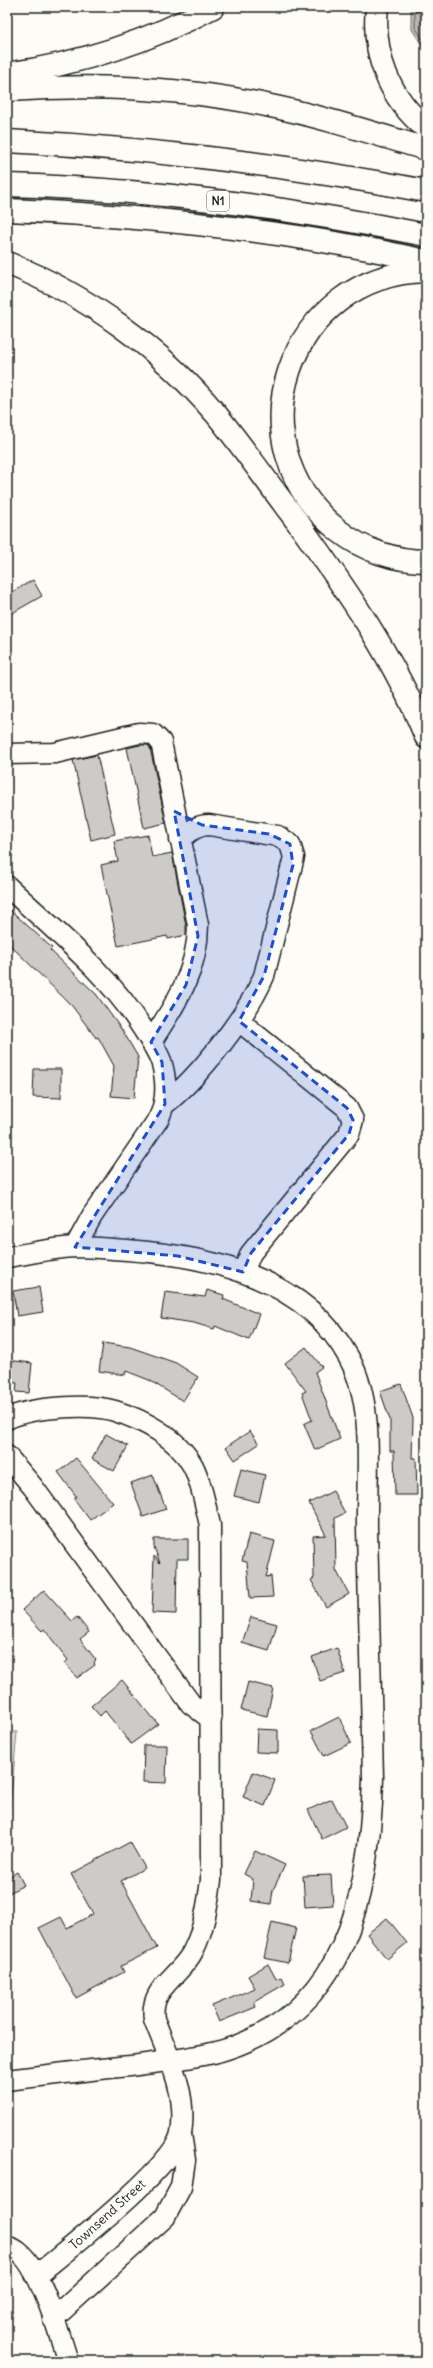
<svg xmlns="http://www.w3.org/2000/svg" width="433" height="2368" font-family="Delius,sans-serif">
<rect width="100%" height="100%" fill="#fdfcf7"/>
<filter id="ink" filterUnits="userSpaceOnUse"><feTurbulence type="fractalNoise" baseFrequency=".025" numOctaves="2"/><feDisplacementMap in="SourceGraphic" scale="8" xChannelSelector="R" yChannelSelector="G"/><feConvolveMatrix kernelMatrix="1 2 1 2 8 2 1 2 1" color-interpolation-filters="sRGB"/></filter>
<g filter="url(#ink)">
<!-- green -->
<polygon fill="#e0dfdb" stroke="#7e7e7c" points="7,1732 17,1732 9,1820 7,1820"/>
<!-- water -->
<polygon fill="#b7b6b2" stroke="#797876" points="411,7 426,7 426,52 411,28"/>
<g fill="none" stroke-linecap="round" stroke-linejoin="round">
<!-- shore -->
<polyline stroke="#5a5a58" stroke-width="1" points="415,7 415,27 426,44"/>
</g>
<!-- building -->
<g fill="#cccbc8" stroke="#1c1c1c">
<polygon points="33,580 42,596 7,616 7,595"/>
<polygon points="140,745 148,745 150,748 166,823 144,828 127,748"/>
<polygon points="97,755 115,834 91,840 73,760"/>
<polygon points="148,835 152,857 172,853 186,926 186,935 168,939 167,936 118,946 101,865 118,861 114,841"/>
<polygon points="7,907 52,948 50,950 96,994 124,1033 138,1057 134,1098 111,1096 114,1066 98,1037 96,1038 72,1006 7,942"/>
<polygon points="34,1069 61,1069 61,1098 33,1097"/>
<polygon points="39,1287 43,1312 17,1316 13,1291"/>
<polygon points="207,1290 224,1295 223,1299 259,1314 249,1340 215,1326 214,1329 194,1323 161,1318 165,1292 205,1297"/>
<polygon points="103,1343 130,1347 176,1363 198,1377 183,1401 149,1380 126,1371 125,1375 99,1371"/>
<polygon points="306,1347 322,1367 315,1372 340,1439 315,1450 304,1424 312,1420 302,1393 306,1391 285,1363"/>
<polygon points="7,1360 32,1363 29,1393 16,1392 17,1383 7,1382"/>
<polygon points="401,1384 413,1418 412,1458 416,1458 417,1495 395,1495 394,1451 390,1451 390,1420 380,1391"/>
<polygon points="250,1431 259,1444 235,1460 226,1447"/>
<polygon points="106,1434 128,1446 114,1471 92,1459"/>
<polygon points="76,1458 113,1503 90,1520 74,1499 76,1496 58,1472"/>
<polygon points="241,1469 265,1475 259,1502 234,1496"/>
<polygon points="153,1475 166,1509 143,1517 131,1483"/>
<polygon points="333,1491 345,1513 335,1518 336,1570 349,1594 326,1607 311,1580 314,1578 313,1536 326,1535 309,1503"/>
<polygon points="249,1534 275,1541 266,1577 271,1576 273,1597 250,1598 247,1562 242,1561"/>
<polygon points="154,1539 188,1539 188,1559 177,1559 176,1614 152,1613 154,1556 160,1563 154,1547"/>
<polygon points="44,1590 72,1621 77,1617 89,1632 80,1639 96,1660 94,1662 95,1665 77,1678 65,1663 68,1660 44,1629 42,1631 22,1610"/>
<polygon points="251,1617 277,1624 269,1651 242,1643"/>
<polygon points="337,1648 345,1673 320,1681 312,1657"/>
<polygon points="122,1680 158,1724 131,1744 105,1711 100,1716 91,1706"/>
<polygon points="248,1682 273,1688 267,1716 241,1710"/>
<polygon points="339,1717 351,1743 324,1756 311,1731"/>
<polygon points="257,1729 278,1730 278,1753 256,1752"/>
<polygon points="144,1745 167,1745 166,1783 143,1782"/>
<polygon points="253,1772 275,1780 265,1806 243,1797"/>
<polygon points="332,1799 346,1827 322,1839 308,1810"/>
<polygon points="130,1842 145,1868 121,1881 157,1948 121,1966 124,1972 76,1998 39,1928 61,1917 67,1928 93,1914 71,1874"/>
<polygon points="255,1851 285,1865 273,1890 271,1904 251,1901 253,1879 244,1874"/>
<polygon points="17,1872 24,1885 7,1894 7,1878"/>
<polygon points="331,1875 333,1905 305,1907 303,1876"/>
<polygon points="387,1918 407,1943 387,1959 367,1934"/>
<polygon points="272,1922 296,1928 288,1963 264,1958"/>
<polygon points="268,1964 276,1979 281,1977 285,1984 254,2002 256,2007 219,2022 212,2006 255,1988 248,1976"/>
</g>
<g fill="none" stroke-linecap="round" stroke-linejoin="round">
<!-- minor casing -->
<g stroke="#1c1c1c" stroke-width="23">
<g id="minor">
<path d="M7,754L55,753L139,733L153,734L161,742L198,925C198,971 175,1005 151,1042"/>
<path d="M7,886C55,931 108,973 143,1029C150,1040 157,1050 161,1061C167,1080 167,1100 159,1118L92,1216L75,1247"/>
<polyline points="239,1021 347,1108 353,1120 349,1134 251,1253 243,1272"/>
<path d="M165,1104C199,1077 247,1016 264,976L294,857L290,844L278,836L209,825C196,825 189,832 180,840"/>
<path d="M7,1257C29,1254 52,1248 75,1247C92,1247 110,1249 127,1250C210,1256 306,1278 349,1358C376,1407 366,1475 367,1528C369,1612 371,1695 373,1778C370,1896 346,2016 217,2052C189,2059 159,2062 130,2066C89,2070 48,2075 7,2080"/>
<path d="M7,1419C30,1407 90,1403 115,1411C144,1420 178,1438 193,1466C202,1484 205,1505 210,1525L211,1880C208,1903 204,1930 193,1951C181,1976 149,1987 154,2019C168,2056 188,2093 181,2133C175,2166 66,2251 37,2275"/>
<polyline points="7,1456 33,1487 191,1704 211,1719"/>
<path d="M7,2247C37,2249 59,2335 68,2361"/>
<polyline points="53,2319 165,2217 181,2187 185,2160 181,2134"/>
</g>
</g>
<!-- motorway casing -->
<g stroke="#1c1c1c" stroke-width="25">
<g id="motorway">
<path d="M377,7C372,54 389,98 426,128"/>
<path d="M7,74C78,64 150,41 213,7"/>
<path d="M7,90C94,84 180,87 266,105C320,116 373,133 426,149"/>
<path d="M7,141C148,148 287,165 426,191"/>
<path d="M7,185C148,189 288,207 426,235"/>
<path d="M7,210C147,216 289,230 426,261"/>
<path d="M7,263C87,295 160,348 216,414C244,448 269,485 296,520C346,589 394,657 426,737"/>
<path d="M426,271C288,274 229,445 339,531C363,550 395,561 426,561"/>
</g>
</g>
<!-- minor -->
<use href="#minor" stroke="#fdfcf7" stroke-width="20"/>
<!-- motorway -->
<use href="#motorway" stroke="#fdfcf7" stroke-width="22"/>
</g>
</g>
<!-- marked area -->
<path fill="#1d4ed8" fill-opacity="0.2" stroke="#1d4ed8" stroke-width="3" stroke-dasharray="8 5" stroke-linejoin="round" d="M174,811L202,825L269,834L290,844L293,865L264,976L239,1021L347,1108L353,1120L349,1134L251,1253L243,1272L178,1256L75,1247L165,1104L162,1062L151,1042L186,985L198,936Z"/>
<g text-anchor="middle" stroke-width="3" stroke-linejoin="round" paint-order="stroke">
<!-- shield labels -->
<rect fill="#fdfcf7" stroke="#605f5e" stroke-width="1" x="207" y="191" width="22" height="20" rx="3"/>
<g font-size="12" font-weight="bold" fill="#1c1c1c">
<text x="218" y="205">N1</text>
</g>
<!-- street labels -->
<g font-size="13" fill="#1c1c1c" stroke="#fdfcf7">
<text transform="translate(107 2214) rotate(-42)" y="5">Townsend Street</text>
</g>
</g>
<!-- margin -->
<rect width="433" height="2368" fill="none" stroke="#fdfcf7" stroke-width="24"/>
<rect x="12" y="12" width="409" height="2344" fill="none" stroke="#1c1c1c" stroke-width="1.5" filter="url(#ink)"/>
</svg>
